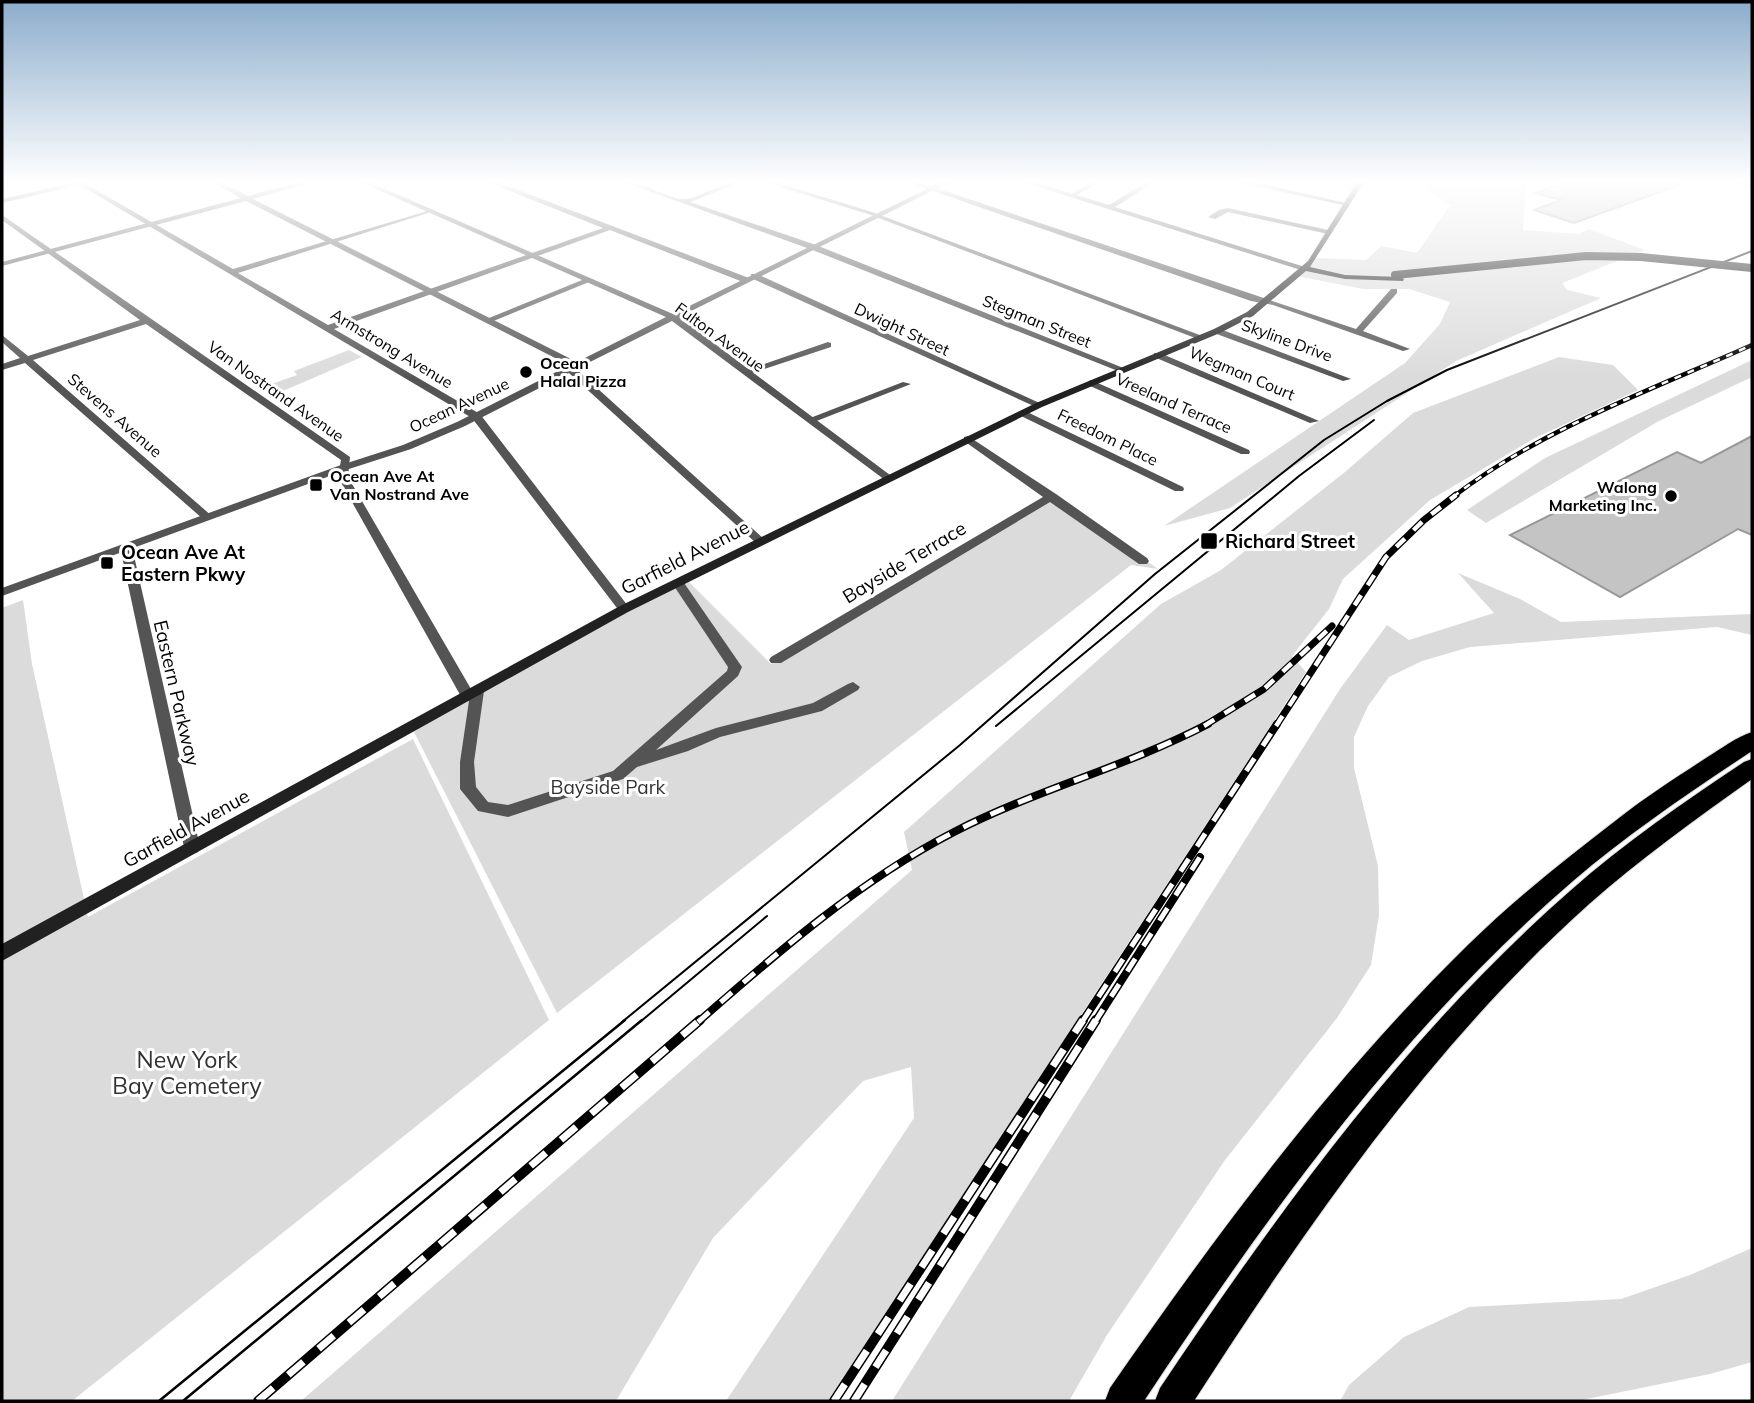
<svg xmlns="http://www.w3.org/2000/svg" width="1754" height="1403" font-family="Mulish,sans-serif">
<rect width="100%" height="100%" fill="#fff"/>
<!-- green -->
<g fill="#dbdbdb">
<polygon points="1425,182 1531,182 1526,187 1523,230 1579,234 1589,229 1645,250 1562,283 1567,290 1601,298 1456,361 1230,508 1164,526 1405,363 1440,324 1450,302 1409,289 1363,289 1297,276 1316,258 1366,260 1381,246 1417,253 1450,205 1424,187"/>
<polygon points="349,350 362,357 276,394 266,386 297,375 294,371"/>
<polygon points="1559,357 1613,365 1638,390 1535,438 1430,500 1343,579 1329,609 1292,656 1306,672 828,1401 726,1401 914,1118 911,1067 863,1081 713,1238 616,1401 301,1401 912,870 904,832 1161,604 1221,570 1345,472 1413,413"/>
<polygon points="1752,360 1752,377 1659,421 1486,523 1467,510 1545,458"/>
<polygon points="1055,498 1158,569 1131,565 557,1013 414,732 434,716 686,579 771,664"/>
<polygon points="1458,573 1520,599 1561,622 1752,614 1752,635 1717,627 1470,647 1422,661 1389,677 1368,706 1354,737 1354,768 1378,866 1379,915 1371,965 1337,1018 1225,1160 1107,1335 1069,1401 892,1401 1340,689 1387,625 1409,640 1494,613"/>
<polygon points="23,600 32,664 88,917 413,739 549,1020 72,1401 2,1401 2,608"/>
<polygon points="1752,1248 1752,1362 1710,1374 1577,1401 1340,1401 1349,1385 1404,1337 1469,1307 1621,1299 1690,1275"/>
</g>
<!-- building -->
<g fill="#c4c4c4" stroke="#989898" stroke-width="2">
<polygon points="1566,182 1682,182 1682,184 1574,223 1534,210 1561,200 1535,193"/>
<polygon points="1752,436 1752,535 1738,529 1620,597 1510,535 1677,452 1701,463"/>
</g>
<g fill="none" stroke-linecap="round" stroke-linejoin="round">
<!-- primary casing -->
<g stroke="#dbdbdb" stroke-width="1">
<polygon id="primary" points="2,182 10,182 2,186"/>
</g>
<!-- motorway casing -->
<g stroke="#dbdbdb" stroke-width="2">
<g id="motorway">
<path d="M1752,732V751C1690,792 1629,833 1573,881C1401,1029 1268,1214 1144,1401H1105L1110,1388C1219,1231 1332,1078 1469,944C1516,898 1567,858 1619,818C1647,796 1677,777 1706,758C1721,749 1736,737 1752,732Z"/>
<path d="M1752,759V779C1696,819 1640,859 1588,905C1430,1047 1308,1224 1194,1401H1155L1160,1388C1280,1209 1407,1034 1570,891C1624,843 1684,802 1744,762Z"/>
</g>
</g>
<!-- minor -->
<g fill="#545454" fill-rule="evenodd">
<polygon points="80,182 84,183 233,269 431,210 431,212 238,273 328,325 603,228 487,182 497,182 749,278 749,282 743,282 610,230 334,329 480,414 628,606 630,609 628,612 620,612 472,418 80,185"/>
<path d="M624,182C646,182 664,198 683,199C696,200 721,182 741,182L690,202L816,245L1126,369L1118,371L810,249Z"/>
<polygon points="764,182 775,182 872,212 1205,337 1198,339 868,214"/>
<polygon points="907,182 918,182 1356,329 1391,289 1397,289 1397,293 1363,331 1410,349 1403,351 1273,305 1251,301"/>
<polygon points="1092,182 1101,182 1073,197 1068,196"/>
<polygon points="1238,182 1253,182 1350,204 1347,206"/>
<polygon points="1733,182 1752,184 1752,188 1734,183"/>
<polygon points="1228,208 1328,230 1332,232 1328,234 1228,212 1215,219 1208,217 1219,210"/>
<polygon points="2,215 350,457 348,477 471,689 477,686 484,691 474,762 476,787 488,802 508,805 613,771 727,671 728,667 672,583 674,580 682,580 742,667 738,676 656,750 716,728 813,703 848,684 853,682 860,687 858,690 822,711 720,737 688,751 637,767 623,779 508,817 478,811 460,789 460,762 469,701 463,700 338,477 341,460 146,324 33,360 213,517 211,519 203,519 25,363 2,370 2,364 20,358 2,342 2,335 28,356 140,320 2,220"/>
<polygon points="751,274 757,274 1044,405 1036,407 751,278"/>
<polygon points="587,278 594,280 491,322 484,320"/>
<polygon points="1214,329 1220,329 1351,379 1343,381 1214,333"/>
<polygon points="828,342 831,343 831,347 749,374 741,372"/>
<polygon points="1154,353 1160,353 1319,421 1310,423 1154,357"/>
<polygon points="1091,380 1249,450 1250,452 1249,454 1241,454 1088,385 1086,383"/>
<polygon points="903,382 911,384 814,422 805,420"/>
<polygon points="1023,410 1183,487 1184,489 1183,491 1175,491 1019,415 1018,413"/>
<polygon points="968,436 1056,494 1147,558 1149,561 1147,564 1139,564 1050,502 781,663 771,663 769,660 771,657 1043,497 964,441 964,437"/>
<polygon points="126,543 132,547 200,847 198,852 192,854 186,852 184,847 120,547"/>
</g>
<!-- tertiary -->
<g fill="#545454" fill-rule="evenodd">
<polygon points="77,182 91,182 2,203 2,199"/>
<polygon points="212,182 221,182 248,196 299,182 311,182 253,199 569,358 573,364 666,317 360,182 369,182 673,314 941,182 950,182 679,317 894,478 889,481 885,480 672,321 576,369 764,539 764,543 756,543 569,373 465,426 411,449 349,469 2,596 2,588 341,465 403,445 457,422 566,367 563,362 246,201 2,266 2,262 241,198"/>
<polygon points="1023,182 1034,182 1109,205 1146,182 1154,182 1115,207 1308,268 1301,270"/>
</g>
<!-- secondary -->
<polygon fill="#212121" fill-rule="evenodd" points="1357,182 1364,182 1310,267 1345,275 1400,277 1404,279 1403,281 1345,279 1306,271 1253,316 1220,333 1042,407 628,612 2,961 2,944 620,606 1036,403 1214,329 1247,312 1308,261"/>
<!-- primary -->
<use href="#primary" fill="#000" fill-rule="evenodd"/>
<!-- motorway -->
<use href="#motorway" fill="#000" fill-rule="evenodd"/>
<!-- tram-far1 -->
<g stroke="#000" stroke-width="2">
<polyline points="996,726 1299,476 1374,420"/>
<polyline points="622,1022 960,745 1155,574 1324,440 1387,401 1447,370 1752,251"/>
<polyline points="640,1022 767,916"/>
</g>
<!-- tram -->
<g stroke="#000" stroke-width="2.5">
<polyline points="159,1401 625,1020"/>
<polyline points="183,1401 642,1020"/>
</g>
<!-- rail-far3 casing -->
<g stroke="#000" stroke-width="4.5">
<path id="rail-far3" d="M1453,497C1541,429 1651,390 1752,345"/>
</g>
<!-- rail-far2 casing -->
<g stroke="#000" stroke-width="7">
<g id="rail-far2">
<polyline points="1204,726 1264,689 1332,626"/>
<polyline points="1276,726 1386,557 1424,520 1456,495"/>
</g>
</g>
<!-- rail-far1 casing -->
<g stroke="#000" stroke-width="8">
<g id="rail-far1">
<path d="M698,1022C778,952 859,881 954,832C1035,790 1126,767 1208,724"/>
<polyline points="1082,1022 1277,724"/>
<polyline points="1095,1022 1200,857"/>
</g>
</g>
<!-- rail casing -->
<g stroke="#000" stroke-width="10">
<g id="rail">
<polyline points="258,1401 700,1020"/>
<polyline points="834,1401 1083,1020"/>
<polyline points="854,1401 1096,1020"/>
</g>
</g>
<!-- rail-far3 -->
<use href="#rail-far3" stroke="#fff" stroke-width="2.5" stroke-dasharray="7" stroke-linecap="butt"/>
<!-- rail-far2 -->
<use href="#rail-far2" stroke="#fff" stroke-width="4.5" stroke-dasharray="12" stroke-linecap="butt"/>
<!-- rail-far1 -->
<use href="#rail-far1" stroke="#fff" stroke-width="5" stroke-dasharray="15" stroke-linecap="butt"/>
<!-- rail -->
<use href="#rail" stroke="#fff" stroke-width="7" stroke-dasharray="20" stroke-linecap="butt"/>
<!-- secondary-bridge -->
<polyline stroke="#212121" stroke-width="8" points="1395,275 1586,256 1641,257 1752,268"/>
</g>
<!-- sky -->
<linearGradient id="sky" x2="0" y2="1"><stop stop-color="#8cadcc"/><stop offset="0.48" stop-color="#fff"/><stop offset="1" stop-color="#fff" stop-opacity="0"/></linearGradient>
<rect width="1754" height="379" fill="url(#sky)"/>
<!-- markers -->
<g fill="#000" stroke="#fff" stroke-width="2.5">
<circle cx="526" cy="372" r="7"/>
<rect x="309" y="478" width="14" height="14" rx="3.5"/>
<circle cx="1671" cy="496" r="7"/>
<rect x="1200" y="532" width="18" height="18" rx="3.5"/>
<rect x="100" y="556" width="14" height="14" rx="3.5"/>
</g>
<g text-anchor="middle" stroke-width="6" stroke-linejoin="round" paint-order="stroke">
<!-- far-street labels -->
<g font-size="16" fill="#000" stroke="#fff">
<text transform="translate(1037 321) rotate(22)" y="6">Stegman Street</text>
<text transform="translate(902 329) rotate(25)" y="6">Dwight Street</text>
<text transform="translate(720 337) rotate(36)" y="6">Fulton Avenue</text>
<text transform="translate(1287 340) rotate(20)" y="6">Skyline Drive</text>
<text transform="translate(392 348) rotate(31)" y="6">Armstrong Avenue</text>
<text transform="translate(1242 373) rotate(23)" y="6">Wegman Court</text>
<text transform="translate(276 391) rotate(35)" y="6">Van Nostrand Avenue</text>
<text transform="translate(1174 403) rotate(24)" y="6">Vreeland Terrace</text>
<text transform="translate(459 405) rotate(-25)" y="6">Ocean Avenue</text>
<text transform="translate(115 415) rotate(41)" y="6">Stevens Avenue</text>
<text transform="translate(1108 437) rotate(26)" y="6">Freedom Place</text>
</g>
<!-- far-poi labels -->
<g font-size="16" font-weight="bold" fill="#000" stroke="#fff" text-anchor="start">
<text x="540" y="369">Ocean<tspan x="540" dy="18">Halal Pizza</tspan></text>
<text x="330" y="482">Ocean Ave At<tspan x="330" dy="18">Van Nostrand Ave</tspan></text>
<text x="1657" y="493" text-anchor="end">Walong<tspan x="1657" dy="18">Marketing Inc.</tspan></text>
</g>
<!-- poi labels -->
<g font-size="19" font-weight="bold" fill="#000" stroke="#fff" text-anchor="start">
<text x="1225" y="548">Richard Street</text>
<text x="121" y="559">Ocean Ave At<tspan x="121" dy="22">Eastern Pkwy</tspan></text>
</g>
<!-- street labels -->
<g font-size="19" fill="#000" stroke="#fff">
<text transform="translate(685 557) rotate(-27)" y="7">Garfield Avenue</text>
<text transform="translate(904 562) rotate(-31)" y="7">Bayside Terrace</text>
<text transform="translate(177 693) rotate(77)" y="7">Eastern Parkway</text>
<text transform="translate(186 828) rotate(-29)" y="7">Garfield Avenue</text>
</g>
<!-- park labels -->
<g font-size="19" fill="#323232" stroke="#fff">
<text x="608" y="794">Bayside Park</text>
</g>
<!-- near-park labels -->
<g font-size="23" fill="#323232" stroke="#fff">
<text x="187" y="1068">New York<tspan x="187" dy="26">Bay Cemetery</tspan></text>
</g>
</g>
<!-- border -->
<rect width="1754" height="1403" fill="none" stroke="#000000" stroke-width="7"/>
</svg>
